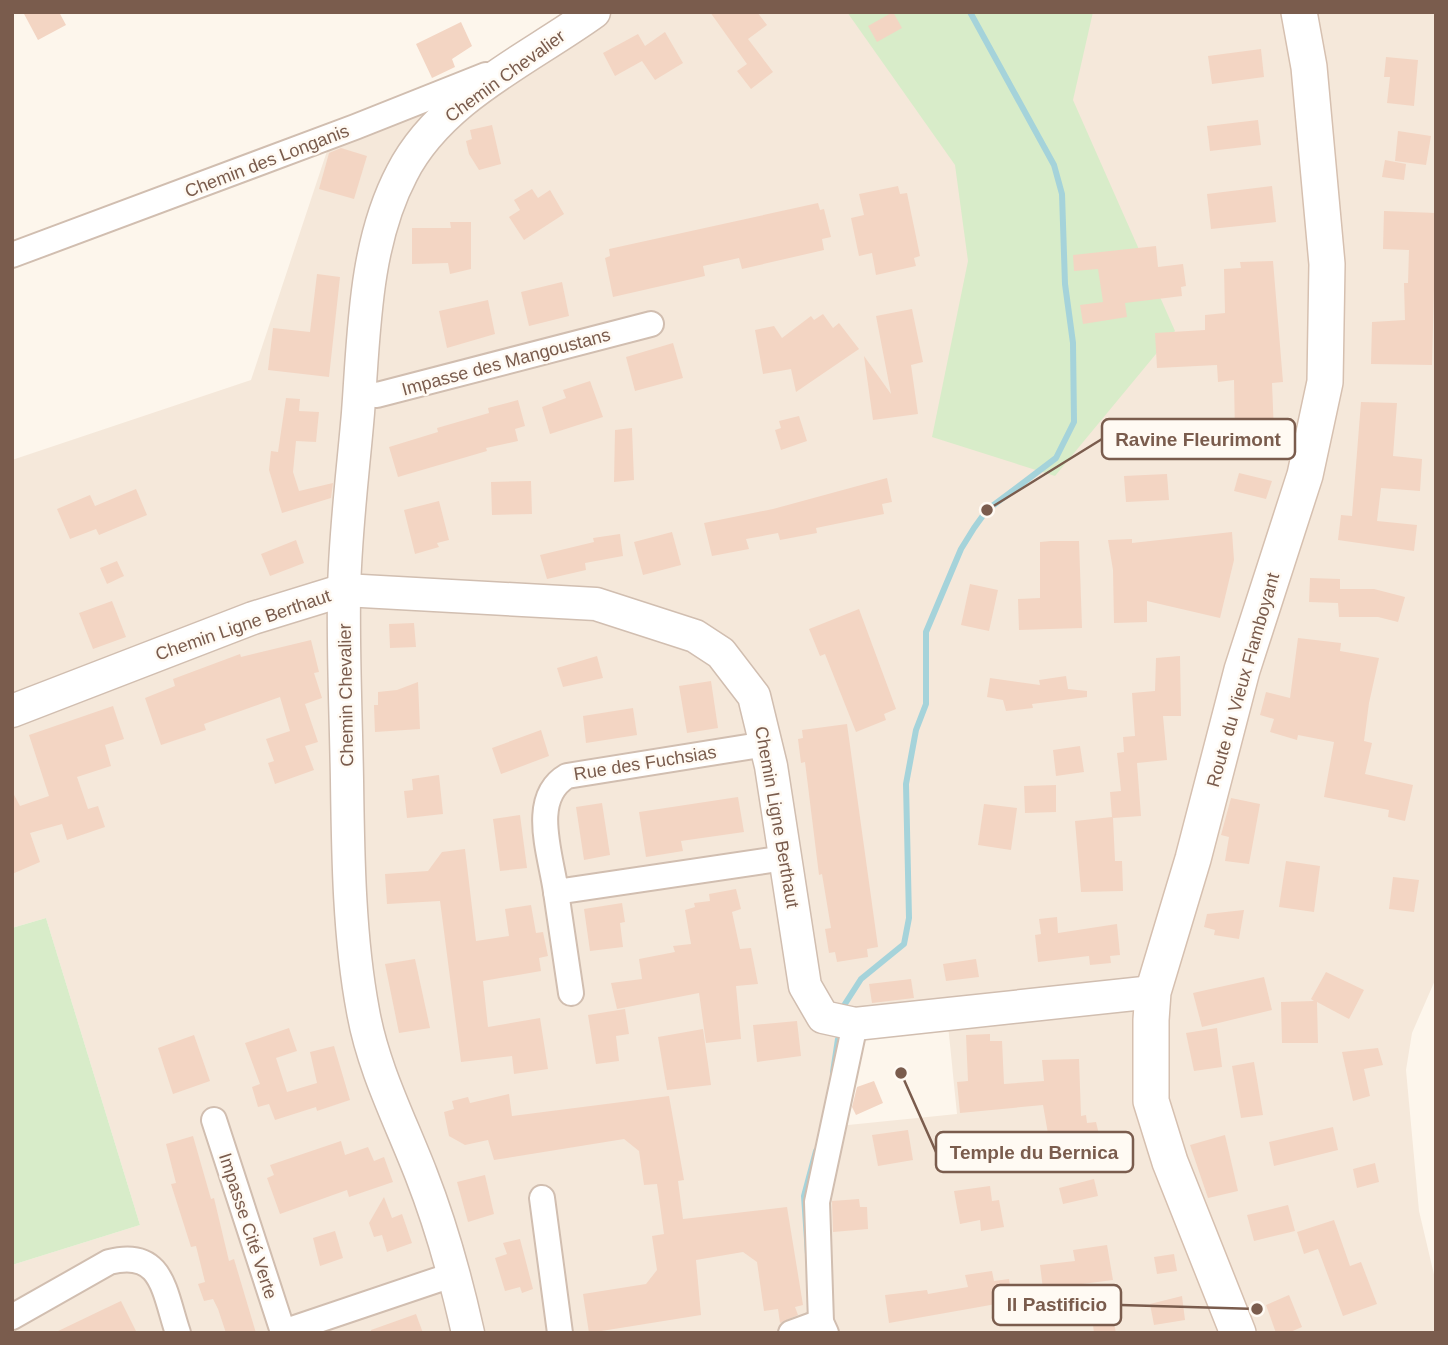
<svg xmlns="http://www.w3.org/2000/svg" width="1448" height="1345" font-family="Arial,sans-serif">
<rect width="100%" height="100%" fill="#fdf6ec"/>
<!-- residential -->
<path fill="#f5e8da" fill-rule="evenodd" d="M594,12H1436V978L1412,1033L1406,1070L1419,1211L1436,1283V1333H12V1265L140,1225L46,918L12,928V460L251,380L332,136ZM948,1025L957,1114L838,1126L858,1032Z"/>
<!-- green -->
<g fill="#d8ecc9">
<polygon points="847,12 1093,12 1073,100 1175,331 1055,476 932,437 968,261 955,165"/>
<polygon points="46,918 140,1225 12,1265 12,928"/>
</g>
<g fill="none" stroke-linecap="round" stroke-linejoin="round">
<!-- stream -->
<g stroke="#a5d3da" stroke-width="6">
<polyline points="843,1007 861,979 904,944 909,918 906,784 916,730 926,704 926,632 961,549 974,528 987,510 1056,458 1074,422 1073,343 1065,284 1062,194 1054,165 970,12"/>
<polyline points="833,1072 838,1039"/>
<polyline points="808,1254 804,1196 816,1151"/>
</g>
</g>
<!-- building -->
<g fill="#f3d5c3">
<polygon points="23,12 59,12 66,25 38,40"/>
<polygon points="710,12 757,12 767,25 748,39 773,72 751,89 737,71 747,64"/>
<polygon points="893,12 902,28 877,42 868,26"/>
<polygon points="461,22 472,46 452,59 455,67 432,78 416,44"/>
<polygon points="665,32 683,63 655,80 642,61 615,76 603,53 638,34 645,46"/>
<polygon points="1261,49 1264,77 1212,84 1208,56"/>
<polygon points="1386,57 1418,60 1414,106 1387,103 1390,77 1384,77"/>
<polygon points="1258,120 1261,145 1210,151 1207,126"/>
<polygon points="492,125 501,164 479,170 469,154 466,141 472,139 470,130"/>
<polygon points="1398,131 1431,136 1426,165 1395,161"/>
<polygon points="341,148 367,156 354,199 319,189 329,153"/>
<polygon points="1385,160 1406,164 1404,180 1382,177"/>
<polygon points="898,186 900,194 907,193 920,256 914,258 916,266 876,275 872,253 859,256 851,218 864,215 859,194"/>
<polygon points="1272,186 1276,222 1211,229 1207,194"/>
<polygon points="532,189 538,198 550,190 564,214 524,240 509,217 520,210 514,200"/>
<polygon points="818,203 820,210 824,209 831,237 822,239 824,250 742,269 739,258 703,266 705,276 613,297 605,258 610,256 609,249"/>
<polygon points="1384,211 1436,213 1432,365 1371,364 1372,322 1405,320 1404,283 1408,283 1409,250 1383,249"/>
<polygon points="450,222 471,222 471,269 450,274 448,263 412,264 412,228 451,228"/>
<polygon points="1156,246 1158,267 1183,264 1186,286 1181,287 1182,296 1125,303 1127,317 1083,324 1080,305 1103,302 1098,269 1074,271 1073,255"/>
<polygon points="1273,261 1283,382 1272,383 1274,433 1235,434 1234,380 1218,382 1217,365 1157,368 1155,333 1205,330 1205,315 1225,313 1224,269 1241,268 1240,262"/>
<polygon points="317,274 340,277 329,377 268,370 273,328 310,332"/>
<polygon points="562,282 569,316 529,326 521,292"/>
<polygon points="488,300 495,334 447,348 439,311"/>
<polygon points="912,309 923,362 911,365 918,414 873,420 864,356 891,394 876,316"/>
<polygon points="823,314 833,328 839,323 859,349 796,392 791,369 763,374 755,330 774,326 782,338 811,316 814,320"/>
<polygon points="673,343 683,378 635,391 626,357"/>
<polygon points="590,381 603,417 550,434 542,407 566,398 563,390"/>
<polygon points="286,398 300,399 299,411 319,412 316,442 296,441 293,472 299,491 333,483 331,498 282,513 269,470 271,451 278,452"/>
<polygon points="518,400 525,426 515,429 518,441 486,448 487,451 398,477 389,447 438,432 437,428 489,413 488,408"/>
<polygon points="1361,402 1397,403 1393,456 1422,459 1420,491 1381,488 1377,521 1417,525 1414,551 1338,540 1341,515 1352,516"/>
<polygon points="799,416 807,441 781,450 775,430 781,428 779,421"/>
<polygon points="632,428 634,480 614,482 615,430"/>
<polygon points="1239,473 1272,481 1266,499 1234,491"/>
<polygon points="1167,474 1169,500 1126,502 1124,476"/>
<polygon points="887,478 892,502 882,504 884,514 816,528 817,533 780,540 778,533 746,539 749,549 712,556 704,523 773,509"/>
<polygon points="531,481 532,514 492,515 491,482"/>
<polygon points="136,489 147,515 99,535 96,529 70,539 57,509 90,495 95,506"/>
<polygon points="439,501 449,540 437,543 439,547 415,554 404,510"/>
<polygon points="672,532 681,565 643,575 634,542"/>
<polygon points="1232,532 1234,560 1220,618 1147,601 1147,622 1114,623 1113,570 1108,540 1132,539 1132,543"/>
<polygon points="620,534 623,556 585,563 586,570 547,579 540,555 594,542 593,538"/>
<polygon points="296,540 304,563 270,576 261,554"/>
<polygon points="1051,541 1079,541 1082,628 1019,630 1018,599 1040,598 1040,542"/>
<polygon points="117,561 124,576 107,584 100,568"/>
<polygon points="1310,578 1340,579 1340,589 1374,589 1405,597 1398,622 1378,617 1339,617 1338,603 1309,602"/>
<polygon points="970,584 998,590 989,631 961,625"/>
<polygon points="112,601 126,637 93,649 79,613"/>
<polygon points="859,609 896,709 884,714 886,720 856,732 825,654 820,656 809,629"/>
<polygon points="414,623 416,647 390,648 389,624"/>
<polygon points="1298,638 1341,643 1340,651 1379,658 1369,703 1364,741 1372,743 1365,774 1413,785 1405,821 1388,817 1389,810 1324,797 1334,742 1298,735 1297,740 1270,732 1274,719 1260,715 1266,692 1290,698"/>
<polygon points="311,640 319,672 314,673 322,698 305,704 318,742 305,746 314,770 275,784 268,763 274,761 266,739 290,731 280,697 204,724 206,730 161,745 145,698 175,686 173,679 240,654 241,657"/>
<polygon points="597,656 603,678 563,687 557,668"/>
<polygon points="1180,656 1181,716 1163,716 1167,760 1137,763 1141,816 1113,818 1115,861 1122,861 1123,891 1081,892 1075,821 1112,817 1110,792 1121,791 1117,753 1124,752 1123,737 1135,736 1132,693 1155,691 1156,658"/>
<polygon points="1066,676 1068,689 1087,691 1087,697 1032,704 1033,708 1006,711 1003,700 987,697 990,678 1040,685 1039,680"/>
<polygon points="711,681 718,728 687,733 679,686"/>
<polygon points="418,682 420,729 375,732 374,705 378,705 378,692 397,690"/>
<polygon points="113,706 124,739 105,745 111,766 77,777 88,809 98,806 105,827 67,840 62,824 30,833 40,862 12,874 12,791 20,806 49,796 29,735"/>
<polygon points="633,708 637,735 586,743 583,716"/>
<polygon points="847,724 878,947 867,949 868,957 837,962 835,952 829,953 825,929 831,928 822,874 819,875 805,762 801,763 798,739 803,738 802,730"/>
<polygon points="541,730 549,756 501,774 492,748"/>
<polygon points="1080,746 1084,772 1056,776 1053,750"/>
<polygon points="439,775 443,814 407,818 404,791 413,790 412,779"/>
<polygon points="1056,785 1056,812 1025,813 1024,786"/>
<polygon points="738,797 744,832 681,841 683,851 646,857 639,812"/>
<polygon points="1231,798 1260,804 1249,864 1225,861 1229,837 1221,835"/>
<polygon points="602,803 610,855 584,860 576,807"/>
<polygon points="984,804 1017,808 1011,850 978,845"/>
<polygon points="520,815 527,868 500,871 493,819"/>
<polygon points="465,849 476,941 509,936 505,909 531,905 536,933 543,932 548,956 539,958 541,971 483,981 488,1027 540,1018 548,1069 514,1074 512,1056 461,1062 440,901 387,904 385,874 428,871 442,852"/>
<polygon points="1286,861 1320,866 1314,912 1279,907"/>
<polygon points="1393,877 1419,880 1414,912 1389,909"/>
<polygon points="736,889 741,909 732,912 740,949 751,948 758,984 736,986 741,1039 706,1043 699,993 617,1009 611,983 642,979 639,959 675,952 673,946 691,944 685,910 695,907 694,903 710,901 709,894"/>
<polygon points="622,903 625,922 620,923 623,947 590,951 584,909"/>
<polygon points="1244,910 1239,939 1214,935 1215,930 1204,927 1207,914"/>
<polygon points="1057,917 1058,933 1117,924 1120,955 1110,956 1111,963 1090,965 1089,956 1038,962 1035,935 1041,934 1039,919"/>
<polygon points="415,959 430,1028 399,1033 385,964"/>
<polygon points="976,959 979,977 946,981 943,964"/>
<polygon points="1326,972 1364,990 1349,1019 1317,1002 1318,1043 1282,1043 1281,1002 1314,1001 1311,999"/>
<polygon points="1264,977 1272,1010 1202,1027 1193,993"/>
<polygon points="911,979 914,998 872,1003 869,984"/>
<polygon points="625,1009 629,1034 616,1036 619,1061 596,1064 588,1015"/>
<polygon points="797,1021 801,1056 757,1062 753,1025"/>
<polygon points="289,1028 297,1051 276,1058 287,1092 317,1083 310,1052 334,1046 350,1100 317,1111 316,1107 275,1120 269,1104 258,1107 252,1087 260,1084 245,1043"/>
<polygon points="1217,1028 1222,1067 1194,1071 1186,1033"/>
<polygon points="703,1029 711,1085 667,1090 658,1037"/>
<polygon points="990,1034 990,1041 1002,1041 1004,1084 1044,1081 1042,1060 1079,1059 1081,1116 1086,1115 1087,1123 1096,1122 1102,1147 1060,1155 1059,1150 1051,1151 1043,1105 960,1113 957,1082 968,1081 966,1035"/>
<polygon points="194,1035 210,1081 173,1094 158,1048"/>
<polygon points="1378,1048 1383,1065 1364,1069 1370,1096 1353,1101 1342,1052"/>
<polygon points="1254,1062 1263,1115 1241,1118 1232,1066"/>
<polygon points="874,1081 883,1103 856,1115 852,1107 857,1087"/>
<polygon points="509,1094 512,1116 669,1096 684,1180 678,1181 683,1219 787,1207 803,1305 795,1307 798,1315 780,1323 778,1309 764,1311 757,1262 743,1252 696,1260 701,1315 589,1333 583,1294 646,1284 657,1270 652,1236 664,1234 657,1184 644,1185 639,1151 624,1139 494,1160 488,1140 465,1145 449,1136 444,1112 454,1109 452,1101 468,1097 470,1103"/>
<polygon points="1333,1127 1338,1150 1274,1166 1269,1142"/>
<polygon points="908,1130 913,1160 878,1166 872,1135"/>
<polygon points="964,1132 979,1147 963,1162 948,1147"/>
<polygon points="1225,1135 1238,1191 1208,1198 1190,1145"/>
<polygon points="193,1136 211,1199 214,1198 229,1261 234,1259 256,1333 226,1333 218,1309 213,1299 204,1301 198,1284 205,1282 196,1246 191,1247 171,1184 176,1183 166,1144"/>
<polygon points="341,1141 345,1155 368,1147 374,1161 384,1157 393,1182 349,1197 347,1190 280,1214 267,1178 274,1175 270,1165"/>
<polygon points="1375,1163 1379,1182 1357,1188 1353,1169"/>
<polygon points="485,1175 494,1214 468,1222 457,1182"/>
<polygon points="1094,1179 1098,1196 1063,1204 1059,1188"/>
<polygon points="990,1186 992,1201 999,1200 1004,1227 981,1231 980,1220 960,1224 954,1191"/>
<polygon points="384,1197 392,1218 402,1214 412,1243 387,1252 382,1235 374,1237 369,1223"/>
<polygon points="859,1199 860,1207 867,1207 868,1229 833,1232 832,1201"/>
<polygon points="1288,1205 1295,1231 1254,1241 1247,1215"/>
<polygon points="1334,1220 1350,1266 1361,1262 1377,1304 1343,1316 1318,1249 1304,1254 1297,1232"/>
<polygon points="335,1231 343,1258 320,1266 313,1238"/>
<polygon points="520,1239 533,1289 522,1293 520,1287 505,1291 495,1258 507,1254 503,1243"/>
<polygon points="1107,1245 1113,1280 1043,1289 1040,1265 1075,1261 1073,1250"/>
<polygon points="1174,1254 1177,1271 1157,1274 1154,1257"/>
<polygon points="992,1271 994,1281 1009,1279 1013,1301 889,1323 885,1295 927,1290 928,1294 968,1287 965,1275"/>
<polygon points="1289,1295 1302,1327 1288,1333 1276,1333 1266,1305"/>
<polygon points="1182,1296 1185,1320 1154,1325 1150,1304"/>
<polygon points="121,1301 137,1333 54,1333 104,1309"/>
<polygon points="1112,1313 1116,1333 1094,1333 1092,1317"/>
<polygon points="416,1314 423,1333 371,1333 371,1330"/>
</g>
<g fill="none" stroke-linecap="round" stroke-linejoin="round">
<!-- minor casing -->
<g stroke="#d1beb0" stroke-width="28">
<g id="minor">
<polyline points="12,255 355,127 486,75"/>
<polyline points="360,393 377,395 651,324"/>
<path d="M766,744L567,776C529,798 551,855 556,892L785,858"/>
<polyline points="556,892 571,993"/>
<polyline points="214,1120 283,1332 455,1274"/>
<polyline points="542,1198 560,1333"/>
<path d="M12,1317L109,1262C163,1248 164,1292 178,1333"/>
<polyline points="791,1333 821,1322"/>
<polyline points="826,1333 821,1322 817,1202 855,1024"/>
</g>
</g>
<!-- tertiary casing -->
<g stroke="#d1beb0" stroke-width="35">
<g id="tertiary">
<polyline points="12,711 253,618 344,590 596,604 695,636 721,653 754,696 771,766 805,986 823,1017 855,1024 1153,992"/>
<path d="M468,1333C456,1279 441,1225 421,1174C400,1120 373,1068 363,1011C349,937 348,855 347,780C346,718 343,655 344,593C345,533 353,472 358,413C364,334 364,245 402,173C440,98 529,59 594,12"/>
</g>
</g>
<!-- secondary casing -->
<g stroke="#d6c0b0" stroke-width="38">
<polyline id="secondary" points="1238,1333 1170,1162 1151,1101 1151,1020 1153,992 1193,859 1242,670 1305,475 1325,382 1327,264 1309,67 1299,12"/>
</g>
<!-- minor -->
<use href="#minor" stroke="#fff" stroke-width="24"/>
<!-- tertiary -->
<use href="#tertiary" stroke="#fff" stroke-width="32"/>
<!-- secondary -->
<use href="#secondary" stroke="#fff" stroke-width="35"/>
</g>
<g text-anchor="middle" stroke-width="5" stroke-linejoin="round" paint-order="stroke">
<!-- street labels -->
<g font-size="18" fill="#7a5c4d" stroke="#fffaf3">
<text transform="translate(505 76) rotate(-36)" y="6">Chemin Chevalier</text>
<text transform="translate(267 161) rotate(-21)" y="6">Chemin des Longanis</text>
<text transform="translate(506 362) rotate(-15)" y="6">Impasse des Mangoustans</text>
<text transform="translate(243 625) rotate(-19)" y="6">Chemin Ligne Berthaut</text>
<text transform="translate(1243 680) rotate(-74)" y="6">Route du Vieux Flamboyant</text>
<text transform="translate(346 695) rotate(-91)" y="6">Chemin Chevalier</text>
<text transform="translate(645 763) rotate(-9)" y="6">Rue des Fuchsias</text>
<text transform="translate(777 817) rotate(80)" y="6">Chemin Ligne Berthaut</text>
<text transform="translate(248 1226) rotate(72)" y="6">Impasse Cité Verte</text>
</g>
</g>
<!-- callouts -->
<path fill="none" stroke="#7a5c4d" stroke-width="2.5" d="M987 510L1102 439M901 1073L936 1152M1257 1309L1121 1305"/>
<g fill="#7a5c4d" stroke="#fffaf3" stroke-width="2.5">
<circle cx="987" cy="510" r="7"/>
<circle cx="901" cy="1073" r="7"/>
<circle cx="1257" cy="1309" r="7"/>
</g>
<g fill="#fffaf3" stroke="#7a5c4d" stroke-width="2.5">
<rect x="1102" y="419" width="193" height="40" rx="7"/>
<rect x="936" y="1132" width="197" height="40" rx="7"/>
<rect x="993" y="1285" width="128" height="40" rx="7"/>
</g>
<g font-size="19" text-anchor="middle" font-weight="bold" fill="#7a5c4d">
<text x="1198" y="446">Ravine Fleurimont</text>
<text x="1034" y="1159">Temple du Bernica</text>
<text x="1057" y="1311">Il Pastificio</text>
</g>
<!-- border -->
<rect width="1448" height="1345" fill="none" stroke="#7a5c4d" stroke-width="28"/>
</svg>
